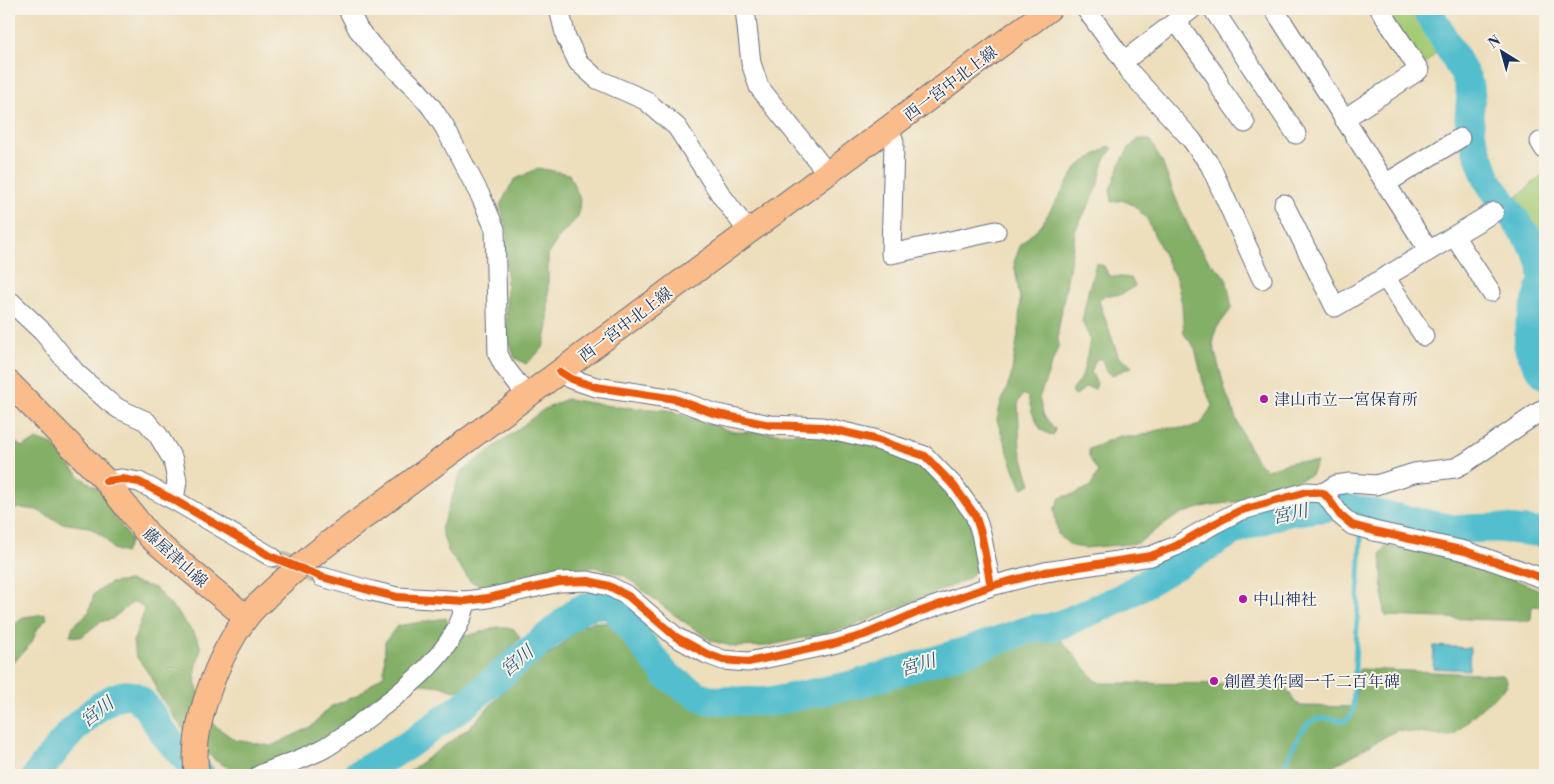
<svg xmlns="http://www.w3.org/2000/svg" width="1554" height="784" font-family="'Libre Bodoni','Noto Serif JP',serif">
<rect width="100%" height="100%" fill="#f7f3e8"/>
<filter id="ink" filterUnits="userSpaceOnUse"><feTurbulence type="fractalNoise" baseFrequency=".02" numOctaves="2"/><feDisplacementMap in="SourceGraphic" scale="10" xChannelSelector="R" yChannelSelector="G"/><feConvolveMatrix kernelMatrix="1 2 1 2 8 2 1 2 1" color-interpolation-filters="sRGB"/></filter>
<filter id="wash" filterUnits="userSpaceOnUse"><feTurbulence type="fractalNoise" baseFrequency=".0096" numOctaves="4" result="noise"/><feDisplacementMap in="SourceGraphic" scale="20" xChannelSelector="R" yChannelSelector="G"/><feGaussianBlur stdDeviation="1.12" result="paint"/><feColorMatrix in="noise" values="0 0 0 0 0 0 0 0 0 0 0 0 0 0 0 0 0 1.4 0 .05"/><feComposite in="paint" operator="in"/></filter>
<g filter="url(#wash)">
<rect width="100%" height="100%" fill="#eddebc"/>
<!-- green -->
<g fill="#a4cb75" stroke="#607d6a">
<polygon points="1380,9 1410,9 1438,51 1419,70"/>
<polygon points="1545,173 1545,252 1517,197"/>
</g>
<!-- forest -->
<g fill="#83af66" stroke="#4f6f62">
<polygon points="1139,139 1150,140 1162,162 1176,199 1194,239 1209,261 1226,277 1232,308 1216,329 1213,345 1226,393 1242,433 1257,462 1267,469 1296,461 1317,462 1311,475 1241,501 1206,506 1178,515 1138,543 1085,548 1071,546 1058,534 1054,510 1060,498 1077,493 1091,486 1098,472 1089,457 1089,449 1119,436 1136,437 1165,428 1188,428 1202,423 1212,406 1203,382 1195,348 1184,334 1182,304 1176,277 1171,270 1147,219 1133,205 1122,200 1112,202 1110,190 1121,162 1129,148"/>
<polygon points="1109,146 1113,148 1104,161 1097,189 1076,229 1058,332 1058,347 1039,398 1044,416 1055,429 1053,436 1041,430 1032,412 1028,397 1023,394 1018,402 1020,449 1031,484 1022,488 1011,461 997,420 1000,406 1011,377 1019,327 1020,299 1014,262 1021,244 1042,224 1077,167"/>
<polygon points="538,168 569,174 580,199 578,217 559,237 548,254 548,326 543,348 526,364 515,358 506,333 507,231 500,205 514,180"/>
<polygon points="1096,263 1104,266 1109,276 1131,278 1135,286 1120,295 1105,295 1099,301 1119,358 1128,362 1132,367 1112,375 1105,370 1102,359 1096,359 1091,372 1097,384 1095,389 1086,387 1076,395 1071,391 1082,377 1087,355 1090,339 1082,321 1088,292"/>
<polygon points="566,399 617,407 667,410 734,432 813,434 862,443 916,461 938,478 970,521 977,547 975,571 968,579 851,627 767,646 735,647 712,641 673,614 625,576 595,567 540,573 486,587 471,582 448,551 441,529 461,472 543,410"/>
<polygon points="9,438 22,447 38,440 53,445 80,477 102,491 107,505 131,540 125,553 113,549 105,538 89,527 61,523 37,510 21,508 9,510"/>
<polygon points="1386,546 1443,556 1498,573 1545,592 1545,607 1534,606 1532,607 1531,619 1527,621 1386,616 1384,613 1381,553"/>
<polygon points="129,581 155,588 179,614 198,639 201,649 195,670 196,685 214,725 235,740 271,746 311,727 330,707 358,695 384,674 385,642 397,626 446,618 449,625 467,636 497,627 514,629 520,638 475,684 455,691 440,686 406,682 340,732 256,771 240,774 216,761 184,731 157,692 152,678 136,656 133,642 142,618 144,608 136,602 129,605 112,619 100,622 81,637 70,636 73,626 89,612 94,594 110,583"/>
<polygon points="45,614 47,619 38,628 32,642 14,662 9,661 9,626 14,625 24,617"/>
<path d="M594,622L614,623L621,628L669,689L680,698L696,702L774,709L788,707L939,666L1033,635C1042,633 1050,633 1058,636L1096,681L1101,683L1281,684C1290,690 1292,701 1301,706L1352,707L1355,704L1358,672L1360,669L1503,675L1507,681L1506,687L1476,713L1454,735L1447,737L1397,730L1318,775H404L470,727L519,675L558,648L581,626Z"/>
</g>
<!-- water -->
<polygon fill="#52becd" stroke="#367696" points="1434,646 1470,648 1469,670 1433,668"/>
<g fill="none" stroke-linecap="round" stroke-linejoin="round">
<!-- stream -->
<path stroke="#52becd" stroke-width="5" d="M1281,775C1288,761 1300,722 1317,719C1325,717 1336,720 1345,721L1351,716L1353,709L1361,536"/>
<!-- river -->
<g stroke="#52becd" stroke-width="29">
<polyline points="1427,9 1467,79 1471,95 1469,117 1472,137 1488,181 1537,251 1542,264 1543,281 1529,327 1528,346 1536,363 1545,375"/>
<path d="M37,775C50,755 106,684 134,696C149,704 155,723 165,735C176,749 189,762 201,775"/>
<polyline points="356,775 405,747 463,706 579,610 597,604 614,607 666,675 684,687 707,700 770,702 857,684 963,652 1032,629 1048,628 1062,624 1121,598 1237,529 1286,512 1337,506 1453,529 1497,528 1545,533"/>
</g>
</g>
</g>
<g filter="url(#ink)">
<g fill="none" stroke-linecap="round" stroke-linejoin="round">
<!-- minor-tunnel -->
<polyline stroke="#c3bba9" stroke-width="19" stroke-dasharray="19 9" stroke-linecap="butt" points="272,557 322,577"/>
<!-- minor casing -->
<g stroke="#646c7f" stroke-width="21">
<g id="minor">
<polyline points="348,9 358,29 372,46 418,91 432,108 445,128 482,199 495,229 498,354 504,366 527,396"/>
<polyline points="559,9 566,37 578,62 597,79 645,100 677,127 721,195 748,231"/>
<polyline points="745,9 751,63 759,87 828,174"/>
<polyline points="1086,9 1124,61 1128,70 1191,139 1210,165 1262,279"/>
<polyline points="1213,9 1296,134"/>
<polyline points="1274,9 1429,251"/>
<polyline points="1176,21 1217,78 1219,86 1245,123"/>
<polyline points="1124,61 1192,9"/>
<polyline points="1344,119 1419,70 1380,9"/>
<polyline points="889,128 894,142 891,254 996,231"/>
<polyline points="1540,142 1545,150"/>
<polyline points="1385,184 1460,138"/>
<polyline points="1284,204 1335,307 1494,212"/>
<polyline points="1454,236 1491,292"/>
<polyline points="1385,277 1424,336"/>
<polyline points="11,302 43,332 75,372 109,402 119,409 146,421 158,435 173,460 177,481 174,500"/>
<polyline points="560,372 571,379 596,387 675,399 713,413 770,425 822,427 874,439 925,456 954,486 975,515 981,533 991,586"/>
<polyline points="106,481 122,479 139,482 174,500 272,557"/>
<polyline points="1323,493 1336,485 1350,483 1376,485 1414,473 1455,468 1465,463 1545,408"/>
<polyline points="322,577 372,591 397,597 466,601 488,598 559,582 588,581 609,586 628,596 676,637 707,654 723,660 748,662 833,644 864,635 916,613 991,586 1045,572 1151,556 1176,546 1214,524 1239,511 1307,492 1323,493 1328,498 1340,515 1352,525 1374,531 1465,551 1545,579"/>
<path d="M260,775C281,766 303,759 323,749C339,740 353,729 367,718C405,690 458,650 466,601"/>
</g>
</g>
<!-- major casing -->
<g stroke="#646c7f" stroke-width="26">
<g id="major">
<polyline points="9,383 106,481 151,538 246,617"/>
<path d="M197,775C189,729 218,655 246,618C250,612 256,606 262,601C280,582 301,565 322,548L1049,9"/>
</g>
</g>
<!-- minor -->
<use href="#minor" stroke="#fff" stroke-width="19"/>
<!-- major -->
<use href="#major" stroke="#f9bc8a" stroke-width="24"/>
<!-- cycleway casing -->
<g stroke="#f7f3e8" stroke-width="11">
<g id="cycleway">
<polyline points="560,372 571,379 596,387 675,399 713,413 770,425 822,427 874,439 925,456 954,486 975,515 981,533 991,586"/>
<polyline points="106,481 122,479 139,482 174,500 272,557 322,577 372,591 397,597 466,601 488,598 559,582 588,581 609,586 628,596 676,637 707,654 723,660 748,662 833,644 864,635 916,613 991,586 1045,572 1151,556 1176,546 1214,524 1239,511 1307,492 1323,493 1328,498 1340,515 1352,525 1374,531 1465,551 1545,579"/>
</g>
</g>
<!-- cycleway -->
<use href="#cycleway" stroke="#e8590c" stroke-width="8"/>
</g>
</g>
<!-- markers -->
<g fill="#b5179e" stroke="#f7f3e8" stroke-width="2">
<circle cx="1264" cy="399" r="5"/>
<circle cx="1243" cy="599" r="5"/>
<circle cx="1214" cy="681" r="5"/>
</g>
<g text-anchor="middle" stroke-width="4" stroke-linejoin="round" paint-order="stroke">
<!-- street labels -->
<g font-size="16" fill="#1b2f5e" stroke="#f7f3e8">
<text transform="translate(950 83) rotate(-37)" y="6">西一宮中北上線</text>
<text transform="translate(625 324) rotate(-37)" y="6">西一宮中北上線</text>
<text transform="translate(176 557) rotate(42)" y="6">藤屋津山線</text>
</g>
<!-- poi labels -->
<g font-size="16" fill="#1b2f5e" stroke="#f7f3e8" text-anchor="start">
<text x="1274" y="405">津山市立一宮保育所</text>
<text x="1253" y="605">中山神社</text>
<text x="1224" y="687">創置美作國一千二百年碑</text>
</g>
<!-- water labels -->
<g font-size="18" font-style="italic" fill="#2c5a7f" stroke="#f7f3e8">
<text transform="translate(1290 514) rotate(-12)" y="6">宮川</text>
<text transform="translate(517 661) rotate(-40)" y="6">宮川</text>
<text transform="translate(918 665) rotate(-17)" y="6">宮川</text>
<text transform="translate(97 712) rotate(-38)" y="6">宮川</text>
</g>
</g>
<!-- margin -->
<rect width="1554" height="784" fill="none" stroke="#f7f3e8" stroke-width="30"/>
<!-- north arrow -->
<g transform="translate(1502 52) rotate(323)" stroke="#f7f3e8" stroke-width="4" paint-order="stroke">
<path d="M0-4L9 19L0 12L-9 19Z" fill="#1b2f5e"/>
<text y="-8" font-size="14" font-weight="bold" text-anchor="middle" fill="#1b2f5e">N</text>
</g>
</svg>
